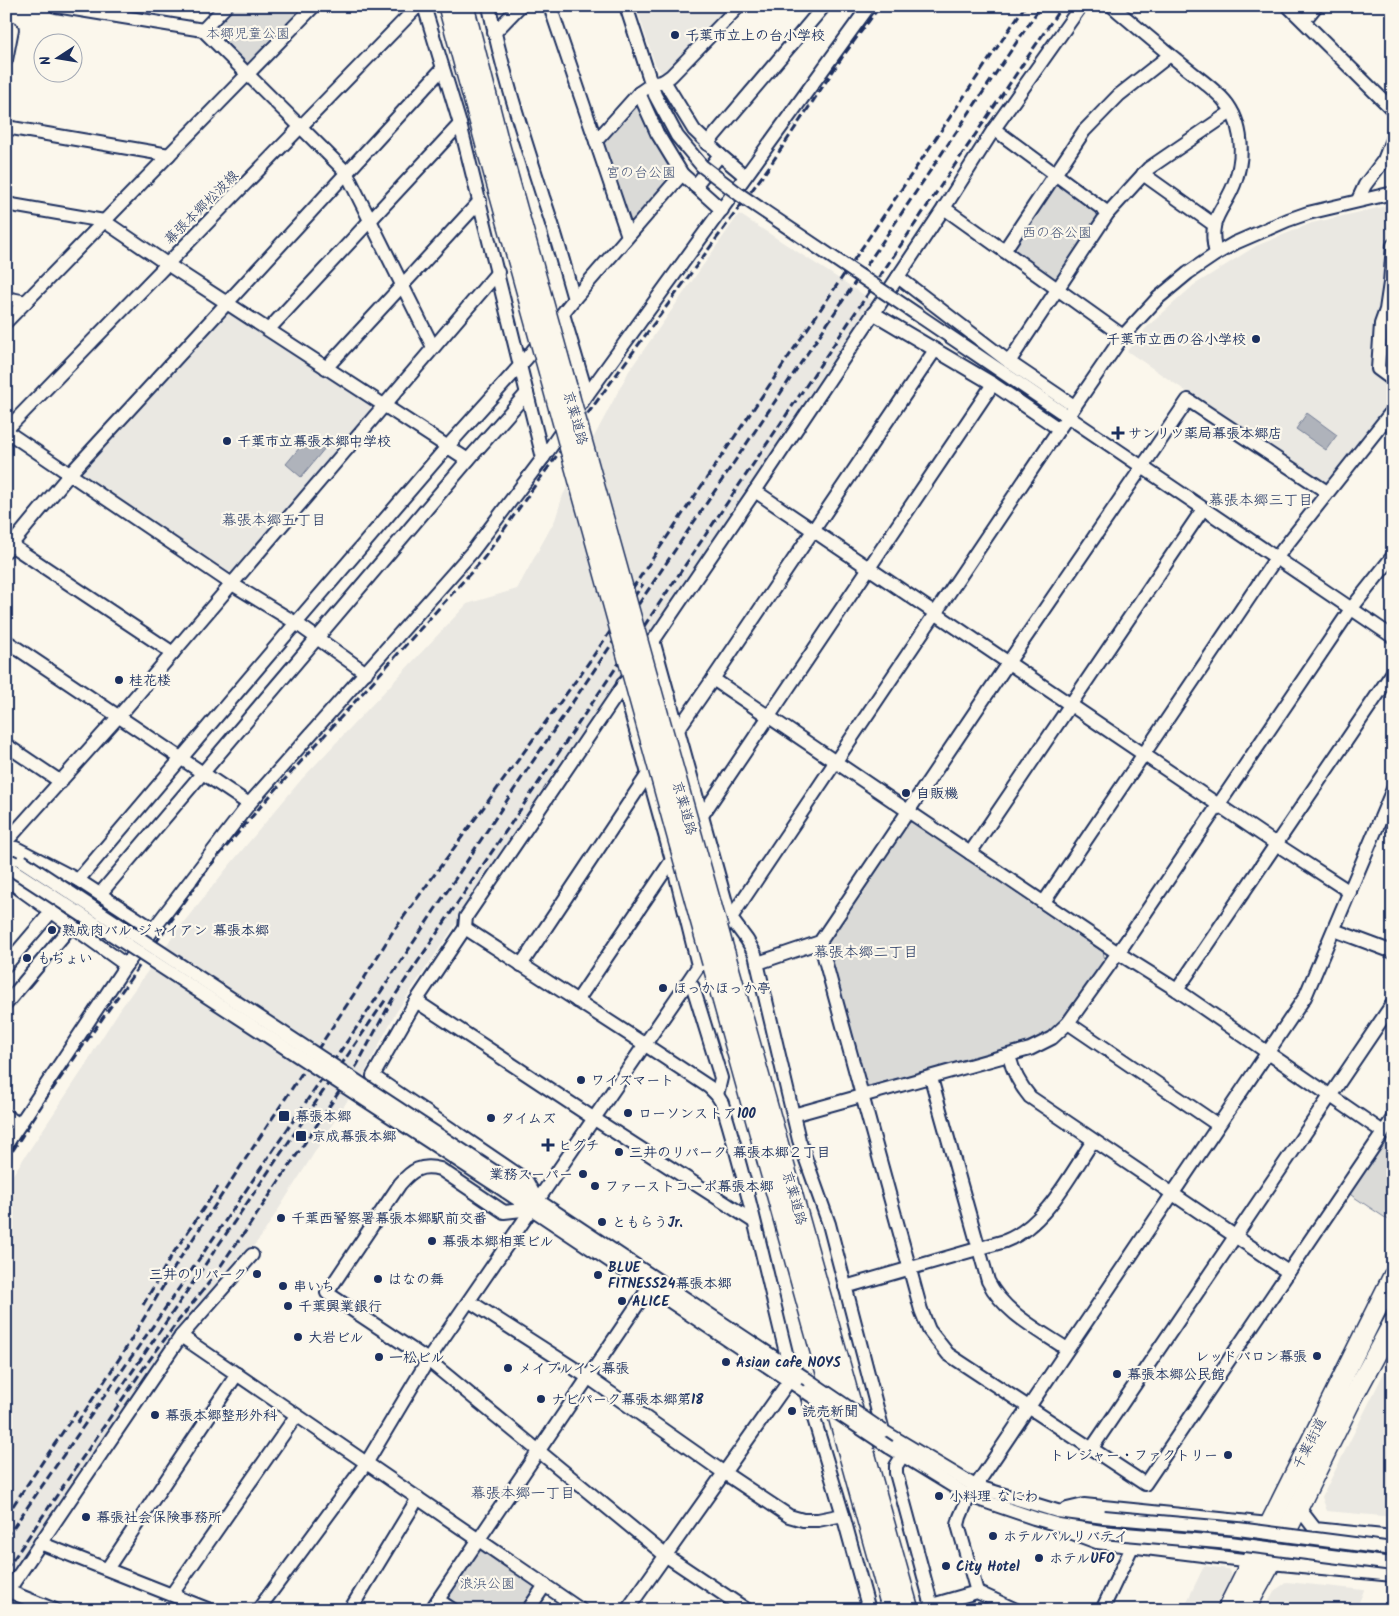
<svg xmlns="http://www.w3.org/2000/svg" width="1399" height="1616" font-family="Kalam,'Klee One',sans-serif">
<rect width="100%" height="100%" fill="#fbf7ec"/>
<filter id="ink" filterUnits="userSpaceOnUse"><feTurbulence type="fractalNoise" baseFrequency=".02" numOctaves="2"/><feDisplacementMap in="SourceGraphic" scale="10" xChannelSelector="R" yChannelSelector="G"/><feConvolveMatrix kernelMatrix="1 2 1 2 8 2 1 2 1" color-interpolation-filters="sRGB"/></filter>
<g filter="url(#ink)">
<!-- built -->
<g fill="#eae8e2">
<polygon points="636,6 733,6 668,73 661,72 655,64"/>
<polygon points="1391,205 1385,286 1373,370 1393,384 1393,402 1329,483 1321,483 1127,351 1147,327 1194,285 1256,246 1312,223"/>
<polygon points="739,214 875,302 395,1014 363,1076 261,1237 180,1332 6,1580 6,1185 84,1068 96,1047 121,1008 179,928 228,867 301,780 467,604 517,589 555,520 563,495 629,371"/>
<polygon points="229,313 370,406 371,414 237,571 229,572 83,475 83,468 221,315"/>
<polygon points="1393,1355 1393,1517 1327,1511 1322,1497"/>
<polygon points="1204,1566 1228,1569 1232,1576 1215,1610 1183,1610"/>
<polygon points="1287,1582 1364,1590 1356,1610 1264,1610 1274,1591"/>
</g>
<!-- green -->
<g fill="#dadad7" stroke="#7a849a">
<polygon points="232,6 304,6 304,11 252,66 245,66 213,35 213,26"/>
<polygon points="633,106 640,106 673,170 673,178 635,222 628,220 603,147 605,139"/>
<polygon points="1060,184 1098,211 1100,219 1060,278 1052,279 1015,253 1013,245 1053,186"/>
<polygon points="912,822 1103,952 1105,960 1063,1018 1049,1031 1037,1038 1007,1049 869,1086 863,1083 826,949 827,940 905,824"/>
<polygon points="1393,1126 1393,1223 1351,1195 1349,1190"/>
<polygon points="1304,1544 1393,1552 1393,1557 1308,1548 1303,1546"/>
<polygon points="484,1549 535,1582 537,1590 523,1610 458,1610 448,1603 446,1595 476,1551"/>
</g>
<!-- water -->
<g fill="#afb3bb" stroke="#747e96">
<polygon points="1307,413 1337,435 1326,450 1296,429"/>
<polygon points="310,435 325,448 301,477 286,464"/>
</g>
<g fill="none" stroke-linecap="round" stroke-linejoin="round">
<!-- minor casing -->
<g stroke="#1b2f5e" stroke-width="16">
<g id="minor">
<polyline points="56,6 203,30 346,172 433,347"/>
<polyline points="424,6 460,124 543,458"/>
<path d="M489,6C502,71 523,134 543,197C555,230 564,265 574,299"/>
<polyline points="550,6 628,236"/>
<polyline points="626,6 655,95 677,136 702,166"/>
<path d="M1112,6C1134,25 1157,44 1180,63C1193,74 1208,84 1221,97C1242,118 1245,152 1236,179C1226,211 1206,215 1216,254"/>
<polyline points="1288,6 1393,110"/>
<polyline points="1304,21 1316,6"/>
<polyline points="203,30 226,6"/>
<polyline points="494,33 520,6"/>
<polyline points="6,60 12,29"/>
<polyline points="664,81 694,130 720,155 745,176"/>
<polyline points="639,93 657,133 682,174 722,210"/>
<polyline points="6,127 169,155"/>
<polyline points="994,129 1108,213"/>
<polyline points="596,141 639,93 652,84 664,81 671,76 739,6"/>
<polyline points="707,144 824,6"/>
<polyline points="1143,174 1213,224"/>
<polyline points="695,186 720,155"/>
<polyline points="1358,200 1365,185 1384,160 1393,137"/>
<polyline points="6,204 104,221 167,264 468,460"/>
<polyline points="944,208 1123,336"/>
<polyline points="1393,245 1390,283 1386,310 1381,324 1378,369 1393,380"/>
<polyline points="1004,251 1084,131 1119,95 1170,55"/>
<polyline points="898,277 1009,362 1074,406"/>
<polyline points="6,298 26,302"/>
<polyline points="873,313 993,384 1059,429"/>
<polyline points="563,314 587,395"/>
<polyline points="921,317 1393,637"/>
<polyline points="6,322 314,6"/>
<polyline points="269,329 460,124"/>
<polyline points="1009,362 1108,213 1149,168 1231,112"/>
<polyline points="326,368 480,201"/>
<polyline points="6,430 418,6"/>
<polyline points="6,431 232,584 296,623 366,673"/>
<polyline points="755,491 1276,844 1350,892"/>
<polyline points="11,545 173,653"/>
<polyline points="6,551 69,475 442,69"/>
<polyline points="653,640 730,917 747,940 755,954 799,1140 829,1224 883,1431 975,1486 1057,1511 1104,1517"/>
<polyline points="6,641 249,804"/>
<polyline points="713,679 1118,953 1177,990 1383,1132"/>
<polyline points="623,684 672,860 698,965"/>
<polyline points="677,731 713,679 935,350"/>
<polyline points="6,745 61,782"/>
<polyline points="701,817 993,384"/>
<polyline points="6,842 119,716 498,272"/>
<polyline points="6,848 16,848 78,880 153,929"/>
<polyline points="970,853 1203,509"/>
<polyline points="6,879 126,965"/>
<polyline points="78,880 296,623 447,447 526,359 574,299 682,174"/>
<polyline points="100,894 468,460 527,393"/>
<polyline points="1044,902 1276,558 1393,410"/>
<path d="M465,928L644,1044L709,1087L717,1095L722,1103C749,1190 768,1281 790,1369L789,1381L627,1610"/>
<polyline points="1334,930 1393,952"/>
<polyline points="820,942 921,1310 929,1330 948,1354 1145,1484 1393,1118"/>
<polyline points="758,963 820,942 1008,663 1188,400 1327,492"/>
<polyline points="6,965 52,911"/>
<polyline points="521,965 648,774"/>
<polyline points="687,983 693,987 721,1078 717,1095"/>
<polyline points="1177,990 1393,672"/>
<polyline points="416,1001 593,1118 753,1221"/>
<polyline points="577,1001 672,860"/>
<polyline points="6,1004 72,925"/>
<polyline points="1068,1023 1218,1125"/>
<path d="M1009,1056C1013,1072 1019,1084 1030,1097L1288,1272"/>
<path d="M931,1078L988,1281C1004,1313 1039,1330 1067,1349"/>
<polyline points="793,1115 1030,1049 1052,1038 1068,1023 1125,943 1351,609 1393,556"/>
<polyline points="6,1116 19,1124"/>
<polyline points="6,1145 126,965 249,804 472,552 543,458 587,395 869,6"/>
<polyline points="510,1182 805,1378"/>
<polyline points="505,1191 806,1392 843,1515 869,1610"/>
<polyline points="537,1200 526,1180 373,1076 416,1001 465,928 466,917 755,491 944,208 994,129 1081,6"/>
<path d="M531,1209L504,1212L440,1169C421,1164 412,1170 400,1184L327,1293L428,1360L665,1555L747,1610"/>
<path d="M845,1287L1005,1241C1045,1226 1070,1175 1093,1141"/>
<polyline points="469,1301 589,1378 723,1472 789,1516 803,1520 818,1520 843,1515"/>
<polyline points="181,1336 581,1610"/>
<polyline points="889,1447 969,1496 1034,1518 1059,1525 1102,1532"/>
<polyline points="1092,1448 1393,1003"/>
<polyline points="903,1455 896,1466 896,1473 933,1610"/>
<polyline points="1298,1507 1315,1529 1393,1537"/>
<polyline points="1067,1509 1084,1505 1269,1524"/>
<polyline points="1070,1532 1097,1542 1251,1561 1257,1560"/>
<polyline points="40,1543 210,1610"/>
<polyline points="1271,1563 1393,1575"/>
<polyline points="107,1569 237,1374"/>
<polyline points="977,1592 958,1525 960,1517 969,1496 1305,997 1393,789"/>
<polyline points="172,1594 296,1416"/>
<polyline points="438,1600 453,1610"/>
<polyline points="932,1605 977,1592 1016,1610"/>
<polyline points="55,1610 8,1591 181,1336 252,1255"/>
<polyline points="258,1610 367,1462 428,1360 687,983 1059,429 1123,336 1158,298 1188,273 1216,254 1235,243 1288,220 1308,213 1393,193"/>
<polyline points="350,1610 418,1498"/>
<polyline points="431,1610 648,1289"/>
<polyline points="528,1610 545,1585"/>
<polyline points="1102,1610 1132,1547"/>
</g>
</g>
<!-- highway casing -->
<g stroke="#1b2f5e" stroke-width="22">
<g id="highway">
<polyline points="448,6 488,153"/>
<polyline points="464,6 499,143"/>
<polyline points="725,953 909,1610"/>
<polyline points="712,963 892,1610"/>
<polyline points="1227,1610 1393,1276"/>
<polyline points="1245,1610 1271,1563 1351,1401 1393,1323"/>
</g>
</g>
<!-- minor -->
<use href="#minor" stroke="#fbf7ec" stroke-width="12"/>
<!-- highway -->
<use href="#highway" stroke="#fbf7ec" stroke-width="19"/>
<!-- rail -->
<g stroke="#1b2f5e" stroke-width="3" stroke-dasharray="8 4" stroke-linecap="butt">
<polyline points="632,589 1025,6"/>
<polyline points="6,1161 47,1097 209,867 261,806 484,558 536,484 769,167 843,56 880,6"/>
<polyline points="143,1305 172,1255 218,1187"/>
<polyline points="117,1394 386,999"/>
<polyline points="77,1423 123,1353 179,1260 360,985 392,933 580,675 643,584"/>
<polyline points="6,1516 77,1411"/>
<polyline points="6,1538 191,1271 380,993 525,773 1041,6"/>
<polyline points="6,1570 143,1369 175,1325 212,1279 230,1252 245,1232 357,1065 392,1000 1062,6"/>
</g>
<!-- minor-bridge casing -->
<g stroke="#1b2f5e" stroke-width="16" stroke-linecap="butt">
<g id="minor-bridge">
<polyline points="702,166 740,195 921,317"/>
<polyline points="22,861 510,1182"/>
<polyline points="13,870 505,1191"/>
<polyline points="805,1378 883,1431"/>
<polyline points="806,1392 889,1447"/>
<polyline points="1104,1517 1238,1529 1393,1549"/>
<polyline points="1102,1532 1230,1543 1393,1564"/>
</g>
</g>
<!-- highway-bridge casing -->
<g stroke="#1b2f5e" stroke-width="22" stroke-linecap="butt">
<g id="highway-bridge">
<polyline points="499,143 725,953"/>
<polyline points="488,153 712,963"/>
</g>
</g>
<!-- minor-bridge -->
<use href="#minor-bridge" stroke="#fbf7ec" stroke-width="12"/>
<!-- highway-bridge -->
<use href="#highway-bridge" stroke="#fbf7ec" stroke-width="19"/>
</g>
</g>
<!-- markers -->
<g fill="#1b2f5e" stroke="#fbf7ec" stroke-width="2">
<circle cx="675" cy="35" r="5"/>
<circle cx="1256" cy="339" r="5"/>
<path d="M1115.5 425.5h5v5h5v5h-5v5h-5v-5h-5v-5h5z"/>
<circle cx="227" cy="441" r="5"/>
<circle cx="119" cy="680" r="5"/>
<circle cx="906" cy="793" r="5"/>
<circle cx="52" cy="930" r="5"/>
<circle cx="27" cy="958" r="5"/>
<circle cx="663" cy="988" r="5"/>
<circle cx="581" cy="1080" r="5"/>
<circle cx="628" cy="1113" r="5"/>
<rect x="278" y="1110" width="12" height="12" rx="2.5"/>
<circle cx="491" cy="1118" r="5"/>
<rect x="295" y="1130" width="12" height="12" rx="2.5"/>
<path d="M545.5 1137.5h5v5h5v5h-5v5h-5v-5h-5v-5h5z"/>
<circle cx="619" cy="1152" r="5"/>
<circle cx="583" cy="1174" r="5"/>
<circle cx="595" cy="1186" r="5"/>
<circle cx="281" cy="1218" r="5"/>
<circle cx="602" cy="1222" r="5"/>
<circle cx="432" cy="1241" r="5"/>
<circle cx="257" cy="1274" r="5"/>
<circle cx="598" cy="1275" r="5"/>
<circle cx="378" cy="1279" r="5"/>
<circle cx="283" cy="1286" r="5"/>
<circle cx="622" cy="1301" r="5"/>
<circle cx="288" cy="1306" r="5"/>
<circle cx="298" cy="1337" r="5"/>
<circle cx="1317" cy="1356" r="5"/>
<circle cx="379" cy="1357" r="5"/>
<circle cx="726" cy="1362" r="5"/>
<circle cx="508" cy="1368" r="5"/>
<circle cx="1117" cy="1374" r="5"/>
<circle cx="541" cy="1399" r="5"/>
<circle cx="792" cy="1411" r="5"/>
<circle cx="155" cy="1415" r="5"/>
<circle cx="1228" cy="1455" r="5"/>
<circle cx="939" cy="1496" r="5"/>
<circle cx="86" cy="1517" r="5"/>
<circle cx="993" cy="1536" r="5"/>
<circle cx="1039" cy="1558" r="5"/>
<circle cx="946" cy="1566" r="5"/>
</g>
<g text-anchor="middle" stroke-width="4.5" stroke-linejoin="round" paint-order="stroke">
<!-- park labels -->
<g font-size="14" fill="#415176" stroke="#fbf7ec">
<text x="248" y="38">本郷児童公園</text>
<text x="641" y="177">宮の台公園</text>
<text x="1057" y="237">西の谷公園</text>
<text x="487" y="1588">浪浜公園</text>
</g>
<!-- poi labels -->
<g font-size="14" font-weight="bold" fill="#1b2f5e" stroke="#fbf7ec" text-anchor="start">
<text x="685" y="40">千葉市立上の台小学校</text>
<text x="1246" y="344" text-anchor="end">千葉市立西の谷小学校</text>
<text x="1128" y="438">サンリツ薬局幕張本郷店</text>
<text x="237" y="446">千葉市立幕張本郷中学校</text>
<text x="129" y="685">桂花楼</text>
<text x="916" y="798">自販機</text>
<text x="62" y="935">熟成肉バル ジャイアン 幕張本郷</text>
<text x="37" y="963">もぢょい</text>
<text x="673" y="993">ほっかほっか亭</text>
<text x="591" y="1085">ワイズマート</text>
<text x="638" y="1118">ローソンストア100</text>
<text x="295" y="1121">幕張本郷</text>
<text x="501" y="1123">タイムズ</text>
<text x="312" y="1141">京成幕張本郷</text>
<text x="558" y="1150">ヒグチ</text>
<text x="629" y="1157">三井のリパーク 幕張本郷２丁目</text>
<text x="573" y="1179" text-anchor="end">業務スーパー</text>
<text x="605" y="1191">ファーストコーポ幕張本郷</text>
<text x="291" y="1223">千葉西警察署幕張本郷駅前交番</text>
<text x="612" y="1227">ともらうJr.</text>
<text x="442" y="1246">幕張本郷相葉ビル</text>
<text x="608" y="1272">BLUE<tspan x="608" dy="16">FITNESS24幕張本郷</tspan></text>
<text x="247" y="1279" text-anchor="end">三井のリパーク</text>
<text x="388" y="1284">はなの舞</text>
<text x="293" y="1291">串いち</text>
<text x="632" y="1306">ALICE</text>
<text x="298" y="1311">千葉興業銀行</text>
<text x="308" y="1342">大岩ビル</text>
<text x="1307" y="1361" text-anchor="end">レッドバロン幕張</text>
<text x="389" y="1362">一松ビル</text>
<text x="736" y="1367">Asian cafe NOYS</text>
<text x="518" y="1373">メイプルイン幕張</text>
<text x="1127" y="1379">幕張本郷公民館</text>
<text x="551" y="1404">ナビパーク幕張本郷第18</text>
<text x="802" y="1416">読売新聞</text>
<text x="165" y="1420">幕張本郷整形外科</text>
<text x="1218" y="1460" text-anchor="end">トレジャー・ファクトリー</text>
<text x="949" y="1501">小料理 なにわ</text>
<text x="96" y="1522">幕張社会保険事務所</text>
<text x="1003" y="1541">ホテルパルリバテイ</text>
<text x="1049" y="1563">ホテルUFO</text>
<text x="956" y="1571">City Hotel</text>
</g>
<!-- street labels -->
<g font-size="14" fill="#1b2f5e" stroke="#fbf7ec">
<text transform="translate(201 207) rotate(-45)" y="5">幕張本郷松波線</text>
<text transform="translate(576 418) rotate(74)" y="5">京葉道路</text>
<text transform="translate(685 808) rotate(74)" y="5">京葉道路</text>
<text transform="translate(795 1198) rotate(74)" y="5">京葉道路</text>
<text transform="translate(1309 1443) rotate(-63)" y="5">千葉街道</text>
</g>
<!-- neighbourhood labels -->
<g font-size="15" fill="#1b2f5e" stroke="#fbf7ec">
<text x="1261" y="505">幕張本郷三丁目</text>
<text x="274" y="525">幕張本郷五丁目</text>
<text x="866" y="957">幕張本郷二丁目</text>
<text x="523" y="1498">幕張本郷一丁目</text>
</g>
</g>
<!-- margin -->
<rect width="1399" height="1616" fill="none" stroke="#fbf7ec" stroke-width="25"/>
<rect x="12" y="12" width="1374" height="1591" fill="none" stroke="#1b2f5e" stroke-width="2" filter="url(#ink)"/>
<!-- north arrow -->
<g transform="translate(58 58) rotate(258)"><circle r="24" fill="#fbf7ec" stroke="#a1a7b3"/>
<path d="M0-4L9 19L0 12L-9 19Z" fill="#1b2f5e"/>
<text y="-8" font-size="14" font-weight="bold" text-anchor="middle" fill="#1b2f5e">N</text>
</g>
</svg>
